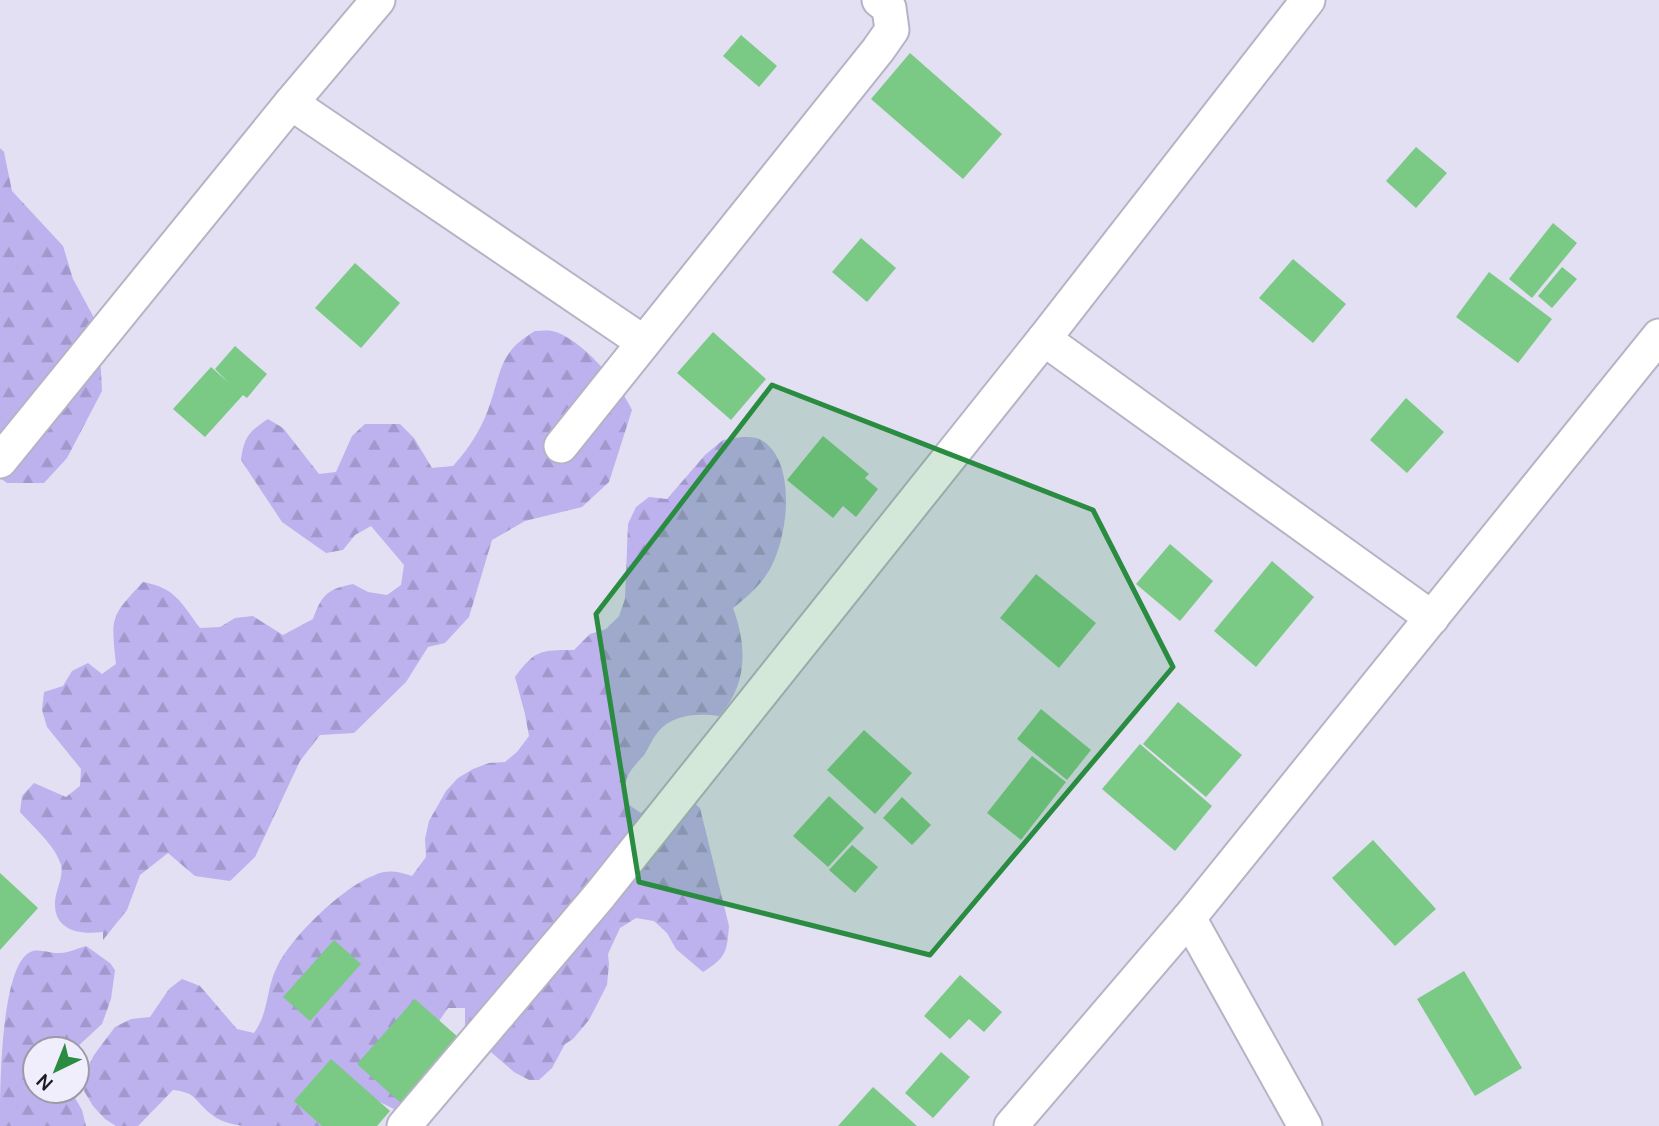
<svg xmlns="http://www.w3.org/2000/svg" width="1659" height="1126" font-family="Manrope,sans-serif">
<defs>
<pattern id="forest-firs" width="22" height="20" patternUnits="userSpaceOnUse" patternTransform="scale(1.75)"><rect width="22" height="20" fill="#bdb1ee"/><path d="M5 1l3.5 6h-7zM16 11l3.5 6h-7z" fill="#a298cc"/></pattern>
</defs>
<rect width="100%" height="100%" fill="#e3e0f3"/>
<!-- forest -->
<g fill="url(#forest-firs)">
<polygon points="0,148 4,152 12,191 63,246 73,279 93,316 100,353 102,391 67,458 44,483 7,483 0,478"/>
<path d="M535,331C540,331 547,330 552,331C580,337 621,385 632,410L609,482L582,507L525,521L492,540L469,617L445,643L428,647L406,682L354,733L320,735L300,761L255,857L230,881L195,876L168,853L140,875L127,910L103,940V932C81,935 54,931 55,903C55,891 64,877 61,865C55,845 34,828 20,812L22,796L34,783L66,797L80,786L81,769L47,727L42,710L44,692L63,686L72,671L88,663L102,674L116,664C111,617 110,617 143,582C176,588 181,603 200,628L220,627L235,618L253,616L283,635L313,619C322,594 328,589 353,584L368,592L387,595L401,585L404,565L371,526L355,535L343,550L326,553L282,522L241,460C244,438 248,432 268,419L283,428L319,474L336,472L352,436L365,424H400L414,438L432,468L453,466C469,449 484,425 491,401C502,367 501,351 535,331Z"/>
<path d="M742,437C749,437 758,437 763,441C797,464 788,537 770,569C761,585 747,597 733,608C747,646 748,685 719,716C699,713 672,714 658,732C652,739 649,748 644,755C627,774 623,778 626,803L641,813C663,790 675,785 700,808L729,926C727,952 726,958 703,972L676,949L667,933L654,921L636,918L620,928L608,954L609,964L607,985L589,1020L573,1039L565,1044L552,1068L539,1080H529L514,1072L477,1040L465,1027V1008H448L437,1024L424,1073L400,1112L376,1100L349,1126H243C232,1124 220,1122 211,1114C193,1100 198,1093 173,1090L138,1126H116L105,1119L93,1106L84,1091L86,1071L94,1055L115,1027L131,1019L150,1017L169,989L182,979L200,986L237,1029L254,1033C270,1010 265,991 277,967C291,937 344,886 375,875C388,869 399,872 412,876L426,857L425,839L429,821L446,791L458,778L473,769L489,763L505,762L517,752L529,736L525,714L515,677C535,650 540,650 574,650L590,634L606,629L619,616L625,599L628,524L636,507L649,497L667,499L705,455L723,440Z"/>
<path d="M86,946L110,963L115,970L111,999L102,1024L75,1049H35V1091H71L82,1110L86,1126H0C0,1091 0,959 33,951C42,949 52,954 60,953C69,953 78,948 86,946Z"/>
</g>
<!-- building -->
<g fill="#7ac984">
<polygon points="741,35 777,66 759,87 723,56"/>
<polygon points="910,53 1002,134 963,179 871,99"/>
<polygon points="1416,147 1447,173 1416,208 1386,181"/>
<polygon points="1553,223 1577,243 1532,298 1509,279"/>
<polygon points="861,238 896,268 867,302 832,272"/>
<polygon points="1293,259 1346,304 1313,343 1259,298"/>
<polygon points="355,263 400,303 361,348 315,308"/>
<polygon points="1562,267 1577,279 1552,308 1538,296"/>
<polygon points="1489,272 1552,319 1518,363 1456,317"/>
<polygon points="713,332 766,379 731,420 677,373"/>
<polygon points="235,346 267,374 247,398 243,395 205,437 173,409 211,367 229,383 215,369"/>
<polygon points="1406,398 1444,432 1407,473 1370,440"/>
<polygon points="823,436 869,474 865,478 878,489 856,517 843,506 833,518 787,480"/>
<polygon points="1170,544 1213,581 1180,621 1136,584"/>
<polygon points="1272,561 1314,597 1256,667 1214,631"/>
<polygon points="1036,574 1096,623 1059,668 1000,618"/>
<polygon points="1178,702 1242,755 1206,797 1143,744"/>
<polygon points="1041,709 1091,750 1067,780 1017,739"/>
<polygon points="864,730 912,773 875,814 827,770"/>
<polygon points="1140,744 1212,806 1175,851 1102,789"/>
<polygon points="1032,756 1066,782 1021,840 987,813"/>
<polygon points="829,796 864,828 828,867 793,836"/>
<polygon points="902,797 931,825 912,845 883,818"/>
<polygon points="1373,840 1436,909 1395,946 1332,878"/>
<polygon points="852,845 878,867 855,893 829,870"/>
<polygon points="0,873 38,908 0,950"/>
<polygon points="334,940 361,964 310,1021 283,997"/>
<polygon points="1464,971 1522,1068 1475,1096 1417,999"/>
<polygon points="960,975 1002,1012 984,1032 969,1019 950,1039 924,1016"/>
<polygon points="415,999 459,1038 401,1103 357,1064"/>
<polygon points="941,1052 970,1077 933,1118 905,1093"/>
<polygon points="331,1059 390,1111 377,1126 322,1126 294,1101"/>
<polygon points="873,1087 917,1126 838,1126"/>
</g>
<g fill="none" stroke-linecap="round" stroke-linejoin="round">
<!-- street casing -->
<g stroke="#b6b3c5" stroke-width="37">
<g id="street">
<polyline points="291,103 643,342"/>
<polyline points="1044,339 1432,618"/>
<polyline points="561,446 878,50 892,30 889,8 879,0"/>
<polyline points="0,461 291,103 378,0"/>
<polyline points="1189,918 1305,1126"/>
<polyline points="404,1126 600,895 1044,339 1308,0"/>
<polyline points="1011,1126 1189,918 1659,336"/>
</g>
</g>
<!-- street -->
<use href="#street" stroke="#fff" stroke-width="33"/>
</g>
<!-- marked area -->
<path fill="#2a8c40" fill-opacity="0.2" stroke="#2a8c40" stroke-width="5" stroke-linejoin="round" d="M772,385L1093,510L1173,667L930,955L639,882L596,614Z"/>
<!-- north arrow -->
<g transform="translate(56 1070) rotate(223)"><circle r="33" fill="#f0eefd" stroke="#9c9aa5" stroke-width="2"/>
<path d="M0-5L12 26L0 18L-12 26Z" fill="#2a8c40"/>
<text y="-10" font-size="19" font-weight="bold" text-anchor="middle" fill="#1d1b22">N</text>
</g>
</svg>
